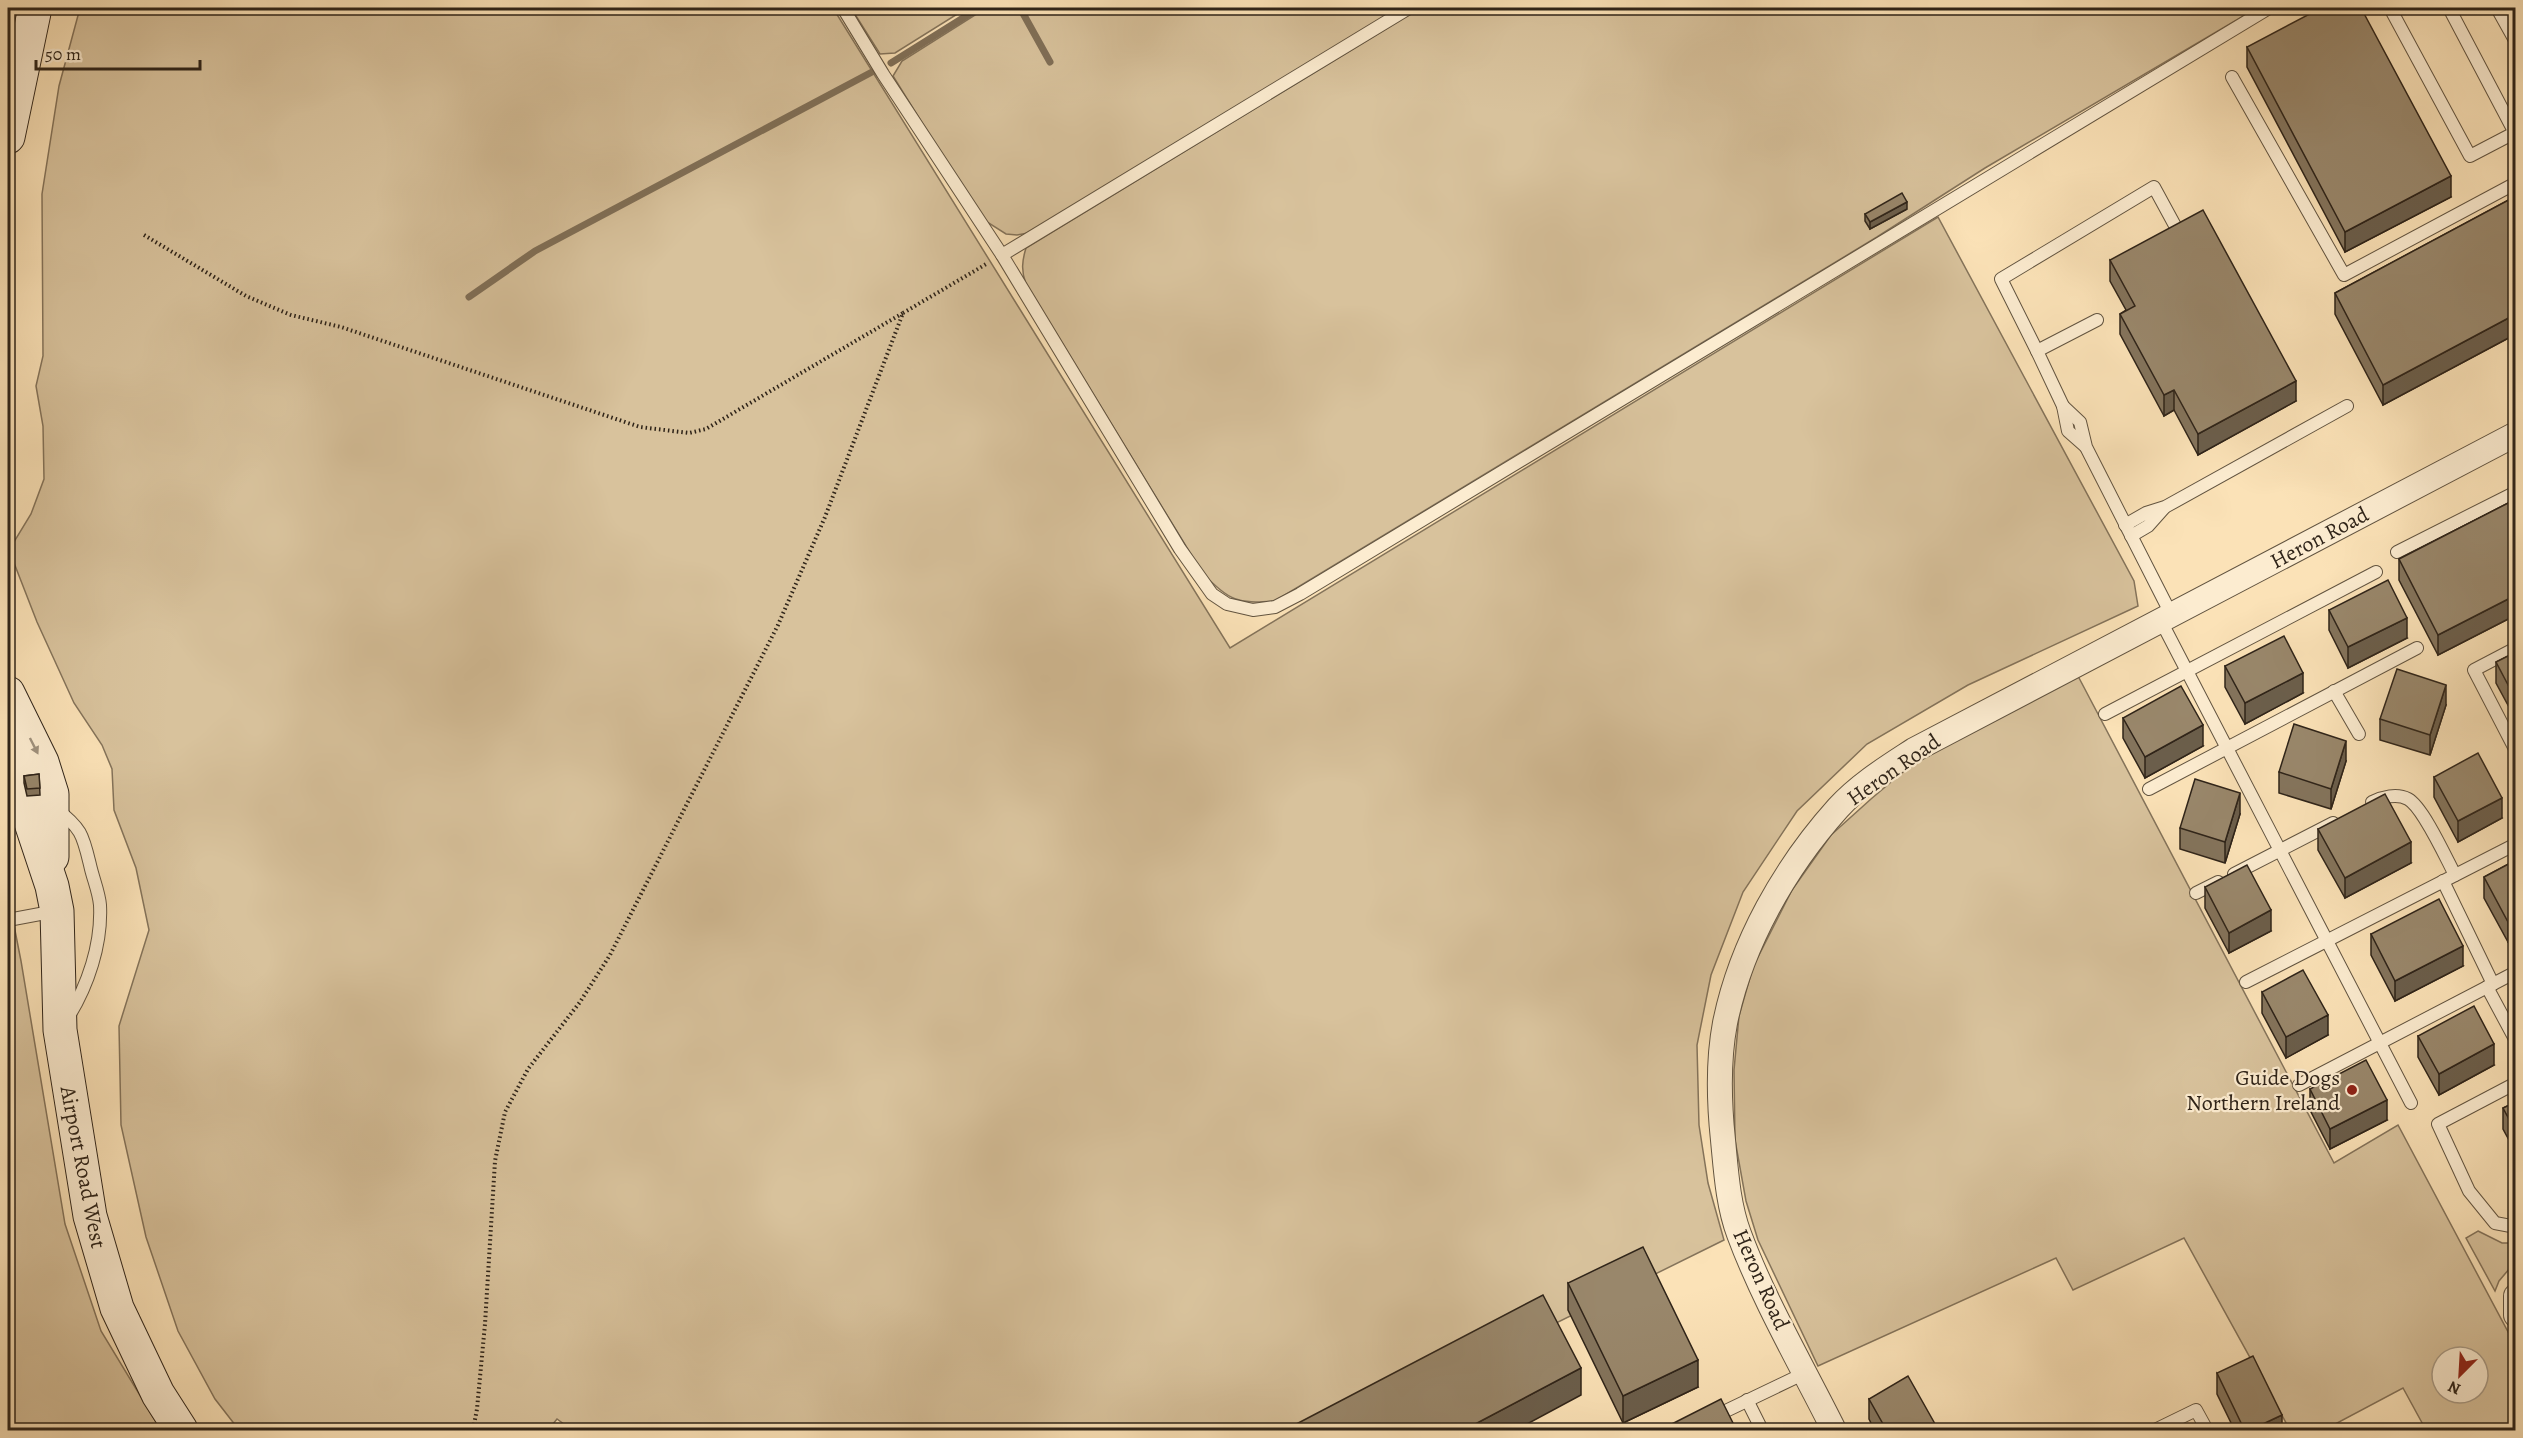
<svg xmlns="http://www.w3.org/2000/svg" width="2523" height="1438" font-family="Alegreya,serif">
<rect width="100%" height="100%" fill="#fbe2b7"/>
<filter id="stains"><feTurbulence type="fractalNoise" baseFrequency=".00333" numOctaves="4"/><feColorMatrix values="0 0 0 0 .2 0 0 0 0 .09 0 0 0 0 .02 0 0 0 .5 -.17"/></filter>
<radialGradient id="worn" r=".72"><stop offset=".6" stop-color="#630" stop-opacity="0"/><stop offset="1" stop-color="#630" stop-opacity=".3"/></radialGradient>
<!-- green -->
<g fill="#d8c29c" stroke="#84735a" stroke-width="1.5" fill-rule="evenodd">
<polygon points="80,8 833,8 1230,648 1938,217 2134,581 2138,606 1968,685 1867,744 1797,811 1743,892 1711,975 1697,1045 1699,1125 1708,1183 1724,1240 1340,1430 572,1430 557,1419 548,1430 239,1430 215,1399 178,1331 146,1237 121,1125 119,1026 149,930 136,868 114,810 112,769 102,745 74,703 37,622 9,550 31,514 44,479 43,426 36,386 43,356 42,194 59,86"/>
<polygon points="851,8 967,8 895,53 880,54"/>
<polygon points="986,8 1403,8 1028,233 1017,235 1006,234 987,222 968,197 893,76 902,61"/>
<path d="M1420,8H2257L1985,168L1877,237L1275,601C1236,604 1231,601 1203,574L1026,284C1021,271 1022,261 1026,248Z"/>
<path d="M2078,676L2334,1163L2398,1125L2515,1345V1430H2426L2403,1388L2324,1430H2290L2184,1238L2073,1290L2056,1258L1818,1366L1758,1240L1746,1201L1735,1140L1734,1070L1739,1016L1753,967L1792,890L1831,835L1871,799L1917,760ZM2442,1357H2478V1393H2442Z"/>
<polygon points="8,895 21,961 65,1224 101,1331 161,1430 8,1430"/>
<polygon points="2478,1231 2502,1243 2515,1243 2515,1262 2499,1281 2495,1291 2466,1238"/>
</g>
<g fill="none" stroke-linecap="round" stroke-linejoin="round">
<!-- stream -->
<g stroke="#806f57" stroke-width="7">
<polyline points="1020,8 1050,62"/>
<polyline points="891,63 979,8"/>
<polyline points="469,297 535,251 872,72"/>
</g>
<!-- lane casing -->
<g stroke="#625440" stroke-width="14">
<g id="lane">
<polyline points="843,8 883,74 1002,255"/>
<polyline points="1409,8 1002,255 1180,549 1212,594 1227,604 1253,610 1275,607 1300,594 2269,8"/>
<polyline points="2390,8 2470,156 2516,132"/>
<polyline points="2449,8 2516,135"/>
<polyline points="2497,8 2516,42"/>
<polyline points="2232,77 2344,275 2516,183"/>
<polyline points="2037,351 2001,279 2154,187 2179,233"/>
<polyline points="2063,406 2080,422 2086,447 2171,614"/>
<polyline points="2085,446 2068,431 2063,406 2037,351 2097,320"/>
<polyline points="2125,525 2146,513 2165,507 2347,406"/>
<polyline points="2131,536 2148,526 2164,508"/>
<polyline points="2397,552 2516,492"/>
<polyline points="2161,621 2411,1103"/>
<polyline points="2516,648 2474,670 2516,751"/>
<polyline points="2334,691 2359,734"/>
<polyline points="2105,714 2376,572"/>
<polyline points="2149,789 2417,648"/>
<path d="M2372,802C2382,797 2397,793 2408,799C2423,807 2446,858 2455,875"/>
<path d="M55,808C83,829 83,836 91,869C94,881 99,893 100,905C102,944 88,986 67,1019"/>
<polyline points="2234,874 2333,823"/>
<polyline points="2443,881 2493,984"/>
<polyline points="2196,893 2218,882"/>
<polyline points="8,920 56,911"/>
<polyline points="2246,982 2516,844"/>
<polyline points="2487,987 2516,1041"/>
<polyline points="2516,1083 2438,1124 2469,1191 2495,1223 2516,1227"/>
<polyline points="2299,1085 2516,972"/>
<polyline points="1747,1400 1762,1430"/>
<polyline points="1686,1430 1805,1373"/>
<polyline points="2155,1430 2196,1410 2207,1430"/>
</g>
</g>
<!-- street casing -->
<g stroke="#625440" stroke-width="26">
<g id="street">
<polyline points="2516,1296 2516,1315"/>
<path d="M1834,1430C1803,1368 1763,1299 1739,1234C1728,1205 1726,1171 1723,1140C1719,1102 1718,1060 1725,1023C1741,944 1785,867 1838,808C1860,784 1888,767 1914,750L2516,434"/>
</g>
</g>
<!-- secondary casing -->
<g stroke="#2f2419" stroke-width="35">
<g id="secondary">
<polyline points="8,137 35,8"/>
<polyline points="8,693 42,762 52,794 52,857"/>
<polyline points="8,737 17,781 52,886 57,911 60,1030 90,1216 117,1308 158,1394 181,1430"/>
</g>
</g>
<!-- path -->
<g stroke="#2f2419" stroke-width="4" stroke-dasharray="1.5 3" stroke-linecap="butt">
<polyline points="144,235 246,296 291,315 341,327 640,427 689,433 706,429 903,313 825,517 778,625 610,955 580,1002 528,1069 505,1112 495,1161 485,1324 477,1409 473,1430"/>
<polyline points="903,313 988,263"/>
</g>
<!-- lane -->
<use href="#lane" stroke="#fcecd0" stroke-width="12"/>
<!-- street -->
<use href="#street" stroke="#fcecd0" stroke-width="24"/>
<!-- secondary -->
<use href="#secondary" stroke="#fcecd0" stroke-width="33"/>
</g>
<!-- wall -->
<g fill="#84745c" stroke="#2f2419" stroke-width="1.5">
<polygon points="2247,47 2451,197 2345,252 2247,67"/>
<polygon points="2516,196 2516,334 2383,405 2335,314 2335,293"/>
<polygon points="1907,209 1870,229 1865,221 1865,214"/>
<polygon points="2110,260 2296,401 2198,455 2174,410 2164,416 2120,334 2120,314 2126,310 2110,281"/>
<polygon points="2516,499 2516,615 2438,655 2399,580 2399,559"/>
<polygon points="2329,610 2407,638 2348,668 2329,630"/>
<polygon points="2516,652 2516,720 2496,683 2496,662"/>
<polygon points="2225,666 2303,693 2245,724 2225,687"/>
<polygon points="2446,705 2430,755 2380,740 2380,719"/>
<polygon points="2123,718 2203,746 2145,778 2123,738"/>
<polygon points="2346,761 2331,809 2279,793 2279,772"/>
<polygon points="39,774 40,795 27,796 24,783 24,776"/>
<polygon points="2434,777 2502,818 2458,842 2434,797"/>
<polygon points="2240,814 2225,863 2180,849 2180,828"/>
<polygon points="2318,829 2411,863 2345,898 2318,850"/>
<polygon points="2516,860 2516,938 2508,942 2484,898 2484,877"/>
<polygon points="2205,887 2271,931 2229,953 2205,908"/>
<polygon points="2371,934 2463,966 2395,1001 2371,955"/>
<polygon points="2262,992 2328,1035 2286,1058 2262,1013"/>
<polygon points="2418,1036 2494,1065 2439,1095 2418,1057"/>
<polygon points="2310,1089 2387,1120 2330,1149 2310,1110"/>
<polygon points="2516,1102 2516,1153 2503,1129 2503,1108"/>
<polygon points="1568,1283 1698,1387 1623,1423 1568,1310"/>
<polygon points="2217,1373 2282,1427 2291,1431 2235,1431 2217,1394"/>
<polygon points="1869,1399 1939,1431 1875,1431 1869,1419"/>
</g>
<!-- shaded-wall -->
<g fill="#6b5e4b" stroke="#2f2419" stroke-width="1.5">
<polygon points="2451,176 2451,197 2345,252 2345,232"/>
<polygon points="1907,202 1907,209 1870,229 1870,222"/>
<polygon points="2516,314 2516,334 2383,405 2383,385"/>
<polygon points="2296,381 2296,401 2198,455 2198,434"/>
<polygon points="2174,390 2174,410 2164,416 2164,395"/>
<polygon points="2516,595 2516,615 2438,655 2438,635"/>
<polygon points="2407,618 2407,638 2348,668 2348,647"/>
<polygon points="2303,673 2303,693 2245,724 2245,703"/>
<polygon points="2446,685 2446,705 2430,755 2430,735"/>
<polygon points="2203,725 2203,746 2145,778 2145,757"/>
<polygon points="2346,741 2346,761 2331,809 2331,789"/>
<polygon points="2240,793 2240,814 2225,863 2225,842"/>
<polygon points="2502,798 2502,818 2458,842 2458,821"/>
<polygon points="2411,842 2411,863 2345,898 2345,878"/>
<polygon points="2271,910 2271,931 2229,953 2229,933"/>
<polygon points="2516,918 2516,938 2508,942 2508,922"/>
<polygon points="2463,946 2463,966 2395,1001 2395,981"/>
<polygon points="2328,1015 2328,1035 2286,1058 2286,1037"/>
<polygon points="2494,1044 2494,1065 2439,1095 2439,1074"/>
<polygon points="2387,1100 2387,1120 2330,1149 2330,1129"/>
<polygon points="1698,1360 1698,1387 1623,1423 1623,1396"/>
<polygon points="1581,1368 1581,1395 1514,1431 1462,1431"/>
<polygon points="2282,1415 2282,1431 2248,1431"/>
</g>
<!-- building -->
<g fill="#99876b" stroke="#2f2419" stroke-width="1.5">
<polygon points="2321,8 2361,8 2451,176 2345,232 2247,47"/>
<polygon points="1902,193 1907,202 1870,222 1865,214"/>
<polygon points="2516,196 2516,314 2383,385 2335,293"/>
<polygon points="2203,210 2296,381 2198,434 2174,390 2164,395 2120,314 2135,306 2110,260"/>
<polygon points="2516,499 2516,595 2438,635 2399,559"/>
<polygon points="2388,580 2407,618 2348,647 2329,610"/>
<polygon points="2284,636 2303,673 2245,703 2225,666"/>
<polygon points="2516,652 2516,700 2496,662"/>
<polygon points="2397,669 2446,685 2430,735 2380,719"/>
<polygon points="2181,686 2203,725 2145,757 2123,718"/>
<polygon points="2294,724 2346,741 2331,789 2279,772"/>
<polygon points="2478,753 2502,798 2458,821 2434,777"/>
<polygon points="39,774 40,788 27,789 24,776"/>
<polygon points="2195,779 2240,793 2225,842 2180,828"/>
<polygon points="2385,794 2411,842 2345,878 2318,829"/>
<polygon points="2516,860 2516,918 2508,922 2484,877"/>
<polygon points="2247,865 2271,910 2229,933 2205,887"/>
<polygon points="2439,899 2463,946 2395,981 2371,934"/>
<polygon points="2303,970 2328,1015 2286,1037 2262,992"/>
<polygon points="2474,1006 2494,1044 2439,1074 2418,1036"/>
<polygon points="2366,1060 2387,1100 2330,1129 2310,1089"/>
<polygon points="2516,1102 2516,1132 2503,1108"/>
<polygon points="1643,1247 1698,1360 1623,1396 1568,1283"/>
<polygon points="1543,1295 1581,1368 1462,1431 1283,1431"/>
<polygon points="2253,1356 2282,1415 2248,1431 2245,1431 2217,1373"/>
<polygon points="1908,1376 1939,1431 1887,1431 1869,1399"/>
<polygon points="1721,1399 1737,1431 1658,1431"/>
<polygon points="2288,1424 2291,1431 2276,1431"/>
</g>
<!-- one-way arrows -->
<defs><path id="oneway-solid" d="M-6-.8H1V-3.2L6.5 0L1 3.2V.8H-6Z" transform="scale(1.5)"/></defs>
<use fill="#a0927e" href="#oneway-solid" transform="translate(34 746) rotate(63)"/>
<!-- markers -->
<circle fill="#8f2418" stroke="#fcecd0" stroke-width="2" cx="2352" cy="1090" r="6"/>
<g text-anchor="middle" stroke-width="4.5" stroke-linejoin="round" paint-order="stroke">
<!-- street labels -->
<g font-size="22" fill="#2f2419" stroke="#fcecd0">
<text transform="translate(2319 537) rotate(-28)" y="8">Heron Road</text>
<text transform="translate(1893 769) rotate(-35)" y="8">Heron Road</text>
<text transform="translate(84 1167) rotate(79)" y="8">Airport Road West</text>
<text transform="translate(1762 1279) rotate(66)" y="8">Heron Road</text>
</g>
<!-- poi labels -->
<g font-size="22" fill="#2f2419" stroke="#fcecd0" text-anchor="end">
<text x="2340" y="1085">Guide Dogs<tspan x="2340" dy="25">Northern Ireland</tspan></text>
</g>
</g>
<!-- margin -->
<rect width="2523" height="1438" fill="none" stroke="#fbe2b7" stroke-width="30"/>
<rect x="9" y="9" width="2505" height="1420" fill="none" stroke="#2f2419" stroke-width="3"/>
<rect x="15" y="15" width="2493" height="1408" fill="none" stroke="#2f2419" stroke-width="1.5"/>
<!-- north arrow -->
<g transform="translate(2460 1375) rotate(204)"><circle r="28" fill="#fcecd0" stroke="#aa9c87" stroke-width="1.5"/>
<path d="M0-4.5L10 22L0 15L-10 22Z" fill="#8f2418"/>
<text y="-9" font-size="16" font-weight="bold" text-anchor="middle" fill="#2f2419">N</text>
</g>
<!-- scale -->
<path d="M36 60v9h164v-9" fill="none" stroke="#2f2419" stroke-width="3"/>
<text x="45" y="60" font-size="18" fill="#2f2419" stroke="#fcecd0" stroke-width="4.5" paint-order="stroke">50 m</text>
<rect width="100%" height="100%" filter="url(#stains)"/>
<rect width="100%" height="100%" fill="url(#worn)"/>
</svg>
